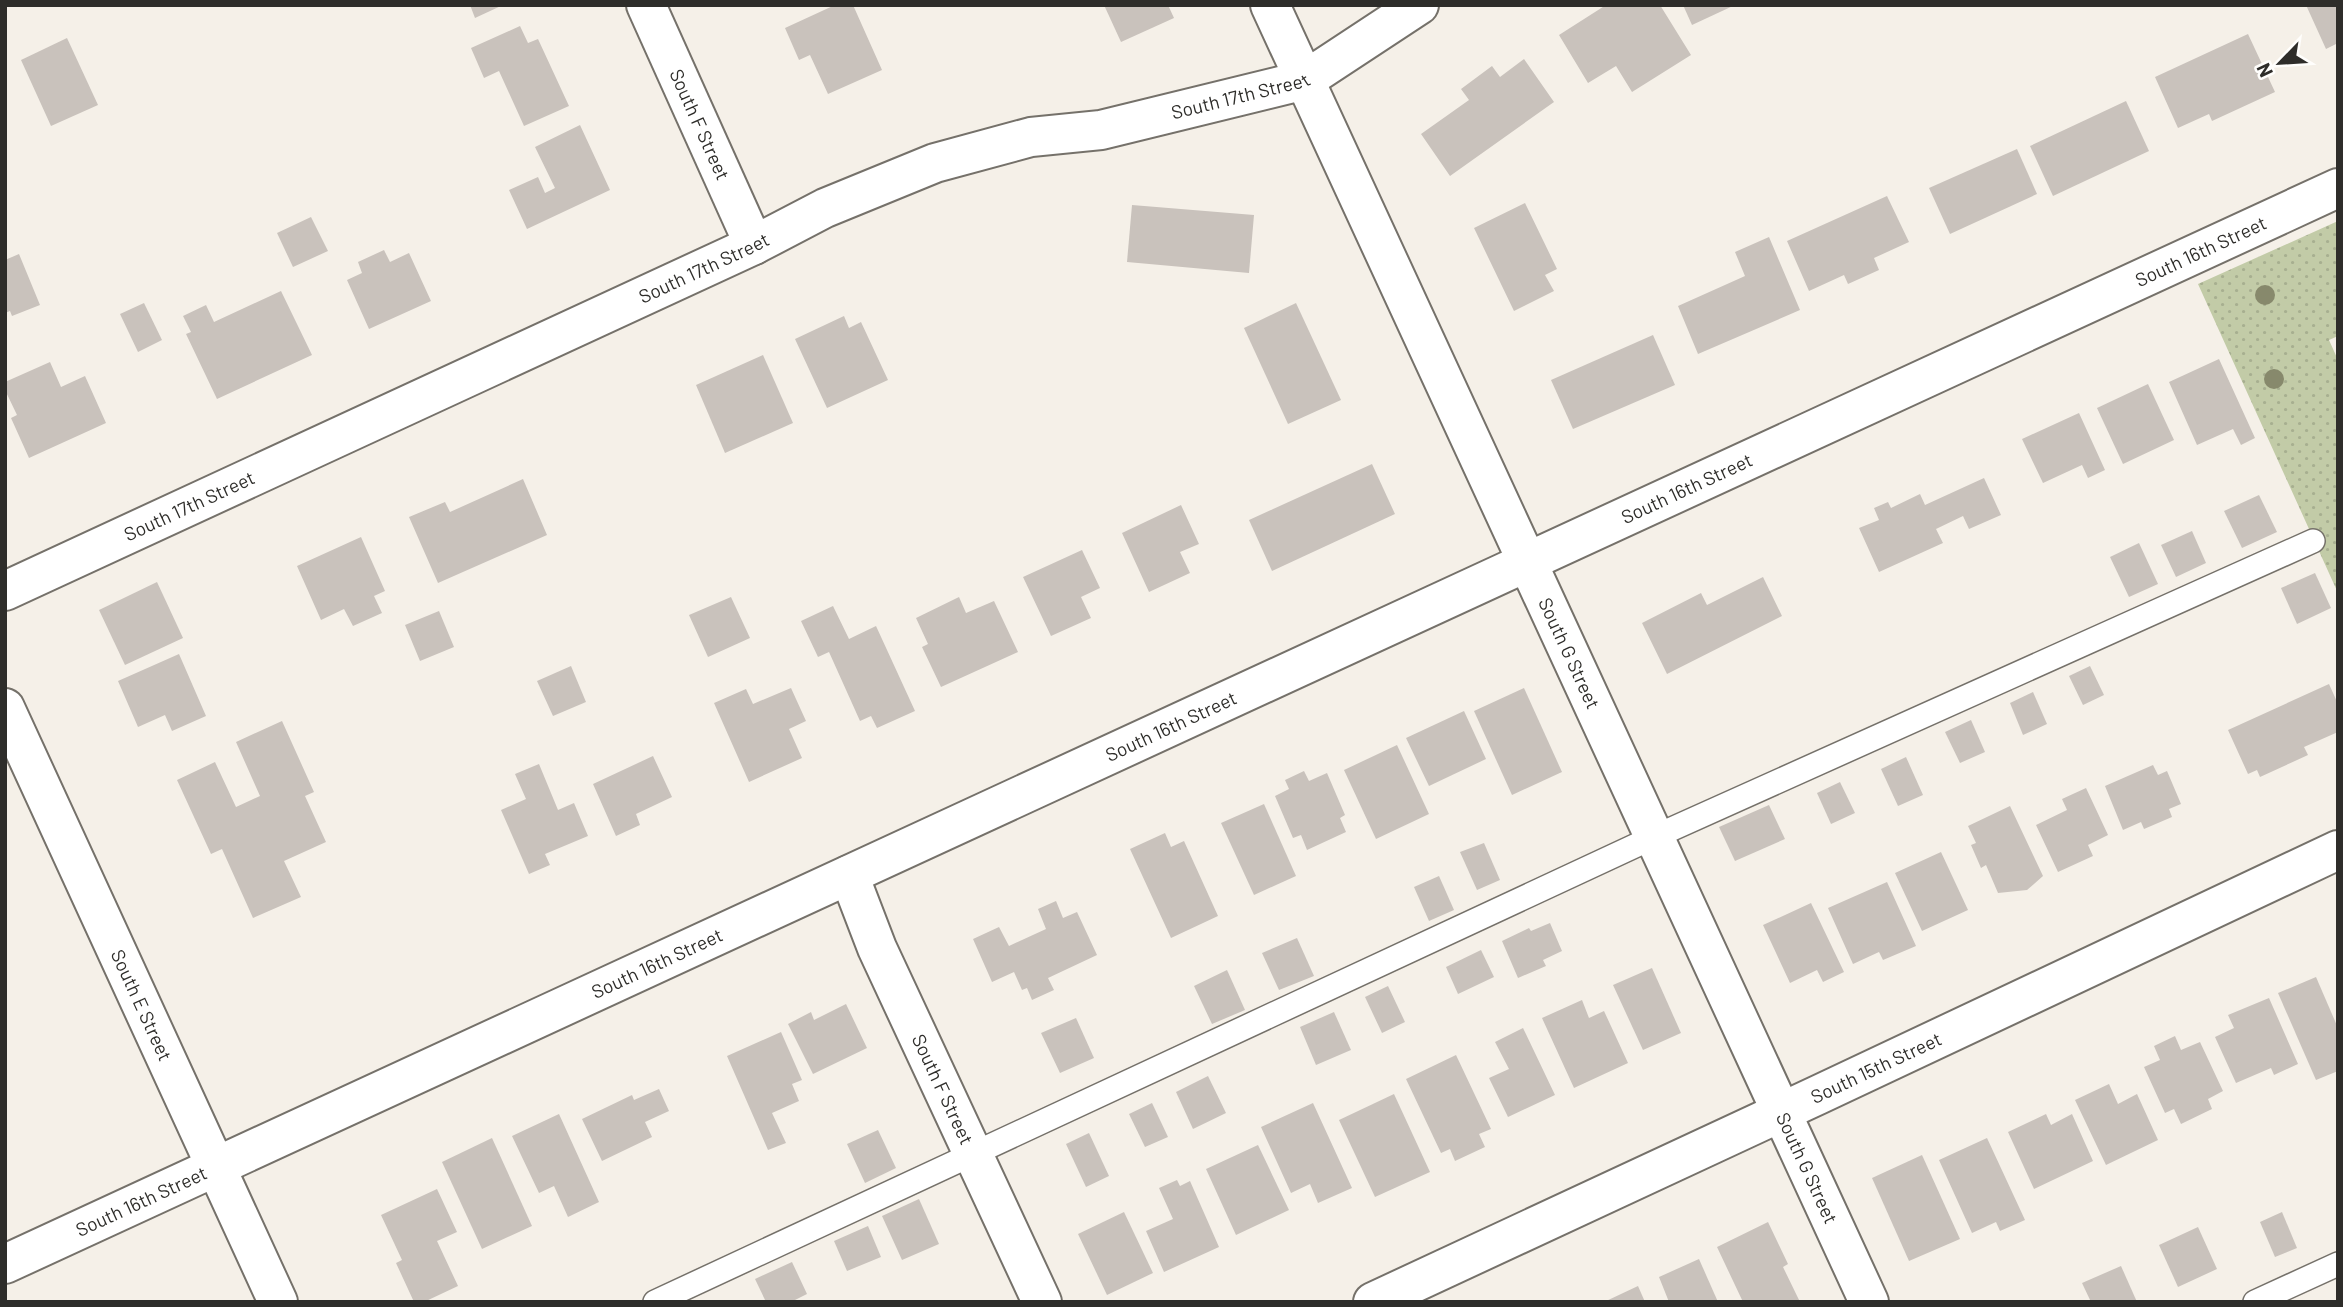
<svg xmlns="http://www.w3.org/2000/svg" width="2343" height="1307" font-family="Barlow,sans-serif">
<defs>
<pattern id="grass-dots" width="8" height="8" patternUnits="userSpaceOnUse" patternTransform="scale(1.75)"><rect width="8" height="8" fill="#c2cba7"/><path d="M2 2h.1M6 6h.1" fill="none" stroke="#a7af90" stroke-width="1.8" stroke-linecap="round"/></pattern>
</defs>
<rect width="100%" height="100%" fill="#f5f0e8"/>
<!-- grass -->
<polygon fill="url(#grass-dots)" points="2338,221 2338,336 2329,340 2338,360 2338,593 2198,284"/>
<!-- building -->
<g fill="#c9c2bc">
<polygon points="470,5 503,5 475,18"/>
<polygon points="835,5 853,5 882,70 828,94 810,55 799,60 785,28"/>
<polygon points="1104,5 1168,5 1174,18 1121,42"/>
<polygon points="1606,5 1660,5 1691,55 1632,92 1616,66 1588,83 1559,35"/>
<polygon points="1683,5 1735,5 1692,25"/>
<polygon points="2306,5 2338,5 2338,43 2326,49"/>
<polygon points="520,26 528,43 538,39 569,106 524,126 499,71 484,78 471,48"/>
<polygon points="2248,34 2275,92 2212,121 2209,114 2178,128 2155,77"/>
<polygon points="67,38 98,105 51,126 21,60"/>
<polygon points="1524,59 1554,102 1450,176 1421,134 1469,100 1461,89 1492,66 1500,77"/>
<polygon points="2126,101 2149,151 2053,196 2030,146"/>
<polygon points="580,125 610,190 527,229 509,190 538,177 545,193 555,188 535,147"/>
<polygon points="2017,149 2037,194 1950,234 1929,188"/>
<polygon points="1887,196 1909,242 1874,258 1879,270 1848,284 1844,275 1809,291 1787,241"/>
<polygon points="1525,203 1557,269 1545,275 1554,291 1514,311 1474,228"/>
<polygon points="1132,205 1254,215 1249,273 1127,262"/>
<polygon points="311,217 328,251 293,267 277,233"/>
<polygon points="1769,237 1800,310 1698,354 1678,306 1745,276 1735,252"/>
<polygon points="384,250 390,262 409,253 431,301 369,329 347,280 362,273 358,262"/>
<polygon points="19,254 40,305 12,316 10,311 5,313 5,260"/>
<polygon points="281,291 312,355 217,399 186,334 191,332 183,316 206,305 214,322"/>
<polygon points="144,303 162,340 138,352 120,314"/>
<polygon points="1296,303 1341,400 1288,424 1244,328"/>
<polygon points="844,316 849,328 861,322 888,380 827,408 795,339"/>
<polygon points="1653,335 1675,385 1573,429 1551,380"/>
<polygon points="763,355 793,423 725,453 696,385"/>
<polygon points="2219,359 2255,438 2241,445 2233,429 2197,445 2169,382"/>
<polygon points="50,362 61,387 85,376 106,423 29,458 11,418 17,415 5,390 5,382"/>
<polygon points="2148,384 2174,440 2123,464 2097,408"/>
<polygon points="2079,413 2105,470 2088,478 2082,465 2043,483 2022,439"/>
<polygon points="1372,464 1395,514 1272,571 1249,520"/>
<polygon points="1984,478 2001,515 1969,529 1963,516 1936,529 1943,543 1879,572 1859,528 1879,520 1874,508 1888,502 1891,508 1920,494 1925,505"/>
<polygon points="523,479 547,535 438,583 409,517 445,502 450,512"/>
<polygon points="2259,495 2277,532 2242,548 2224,511"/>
<polygon points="1181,505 1199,544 1180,552 1190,573 1149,592 1122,533"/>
<polygon points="2192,531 2206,563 2176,577 2161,545"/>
<polygon points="361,537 385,591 374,596 382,613 353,626 344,609 321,620 297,566"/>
<polygon points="2139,543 2158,584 2129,597 2110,557"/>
<polygon points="1082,550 1100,588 1081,597 1091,618 1051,636 1023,577"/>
<polygon points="2315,573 2331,608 2297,624 2281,588"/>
<polygon points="1763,577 1782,616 1667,674 1642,623 1701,593 1707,605"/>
<polygon points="157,582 183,638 125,665 99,610"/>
<polygon points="731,597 750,638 708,657 689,615"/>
<polygon points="959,597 966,613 994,601 1018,652 941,687 922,647 928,644 916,618"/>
<polygon points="833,606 849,639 876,626 915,711 877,728 871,716 860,721 829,652 818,657 801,621"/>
<polygon points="439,611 454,647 420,661 405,625"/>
<polygon points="179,654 206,716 172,731 165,715 138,727 118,681"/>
<polygon points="571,666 586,702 553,716 537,681"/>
<polygon points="2090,666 2104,695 2083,705 2069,676"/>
<polygon points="2329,684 2338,704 2338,732 2304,747 2308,755 2260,777 2257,770 2248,774 2228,730"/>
<polygon points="791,688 806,721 789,729 802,758 749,782 714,703 746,689 753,704"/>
<polygon points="1524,688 1562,772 1512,795 1474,711"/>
<polygon points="2033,692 2047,724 2023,735 2010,703"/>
<polygon points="1464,711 1486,759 1429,786 1406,738"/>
<polygon points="1971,720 1985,752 1960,763 1945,732"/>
<polygon points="282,721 314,792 305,796 326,842 284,861 301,897 253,918 222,849 211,854 177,780 215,762 236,807 260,796 236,742"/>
<polygon points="1397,745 1429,814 1376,839 1344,770"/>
<polygon points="653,756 672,797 636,814 640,825 616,836 593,784"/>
<polygon points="1906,757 1923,795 1898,806 1881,769"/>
<polygon points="539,764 558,810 574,803 588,836 545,854 550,865 529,874 501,810 526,799 515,774"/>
<polygon points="2153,765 2158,775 2167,771 2181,804 2169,809 2172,817 2144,829 2141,822 2123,830 2105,786"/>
<polygon points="1304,771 1309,781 1327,773 1345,815 1340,818 1346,832 1307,850 1301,835 1293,838 1275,796 1289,789 1285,780"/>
<polygon points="1840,782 1855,813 1831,824 1817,793"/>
<polygon points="2086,788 2108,835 2088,845 2093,856 2058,872 2036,825 2067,810 2062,799"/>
<polygon points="1264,804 1296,876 1254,895 1221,823"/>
<polygon points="1769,805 1785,839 1735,861 1719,827"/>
<polygon points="2010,806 2043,876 2027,890 1998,893 1986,865 1981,868 1971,845 1976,843 1968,826"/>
<polygon points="1165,833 1171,847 1184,841 1218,916 1171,938 1130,849"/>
<polygon points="1484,843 1500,880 1477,890 1460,852"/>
<polygon points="1941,852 1968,910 1922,931 1895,873"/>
<polygon points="1439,876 1454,910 1429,921 1414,887"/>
<polygon points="1887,882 1916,946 1883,960 1879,952 1853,964 1828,908"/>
<polygon points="1056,901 1063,918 1077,912 1097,955 1048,978 1054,990 1032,1000 1027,988 1022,990 1014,972 992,982 973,939 999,927 1009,946 1046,929 1038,909"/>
<polygon points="1811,903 1844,972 1823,982 1817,970 1790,983 1763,925"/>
<polygon points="1550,923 1562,951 1543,960 1546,966 1518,978 1502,941 1529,928 1531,931"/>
<polygon points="1297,938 1314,976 1279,990 1262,953"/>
<polygon points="1481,950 1494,977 1458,994 1446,967"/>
<polygon points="1652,968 1681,1033 1643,1050 1613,985"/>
<polygon points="1227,970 1245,1010 1212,1024 1194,986"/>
<polygon points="2316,977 2338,1028 2338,1071 2316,1080 2278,993"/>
<polygon points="1388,986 1405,1022 1382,1033 1365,997"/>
<polygon points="2269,998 2298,1064 2274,1075 2271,1068 2236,1083 2215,1037 2234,1028 2228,1015"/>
<polygon points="1582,1000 1589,1018 1604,1011 1628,1063 1574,1088 1542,1018"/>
<polygon points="846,1004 867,1048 813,1074 788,1024 811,1012 814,1020"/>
<polygon points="1334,1012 1351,1050 1316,1065 1300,1027"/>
<polygon points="1076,1018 1094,1058 1060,1073 1041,1033"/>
<polygon points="1523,1028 1555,1095 1508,1117 1489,1078 1509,1069 1495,1042"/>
<polygon points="781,1032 802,1080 792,1084 799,1101 772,1113 786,1143 768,1150 727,1056"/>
<polygon points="2175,1036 2181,1050 2200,1042 2223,1091 2208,1099 2212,1109 2181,1124 2174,1109 2165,1113 2144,1067 2160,1060 2154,1046"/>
<polygon points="1456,1055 1491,1129 1479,1134 1485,1147 1455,1161 1450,1149 1441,1153 1406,1079"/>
<polygon points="1208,1076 1226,1113 1193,1129 1176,1092"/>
<polygon points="2109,1084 2118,1104 2137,1094 2158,1140 2106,1165 2075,1100"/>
<polygon points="659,1089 669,1111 645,1122 652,1137 602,1161 582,1119 632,1095 634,1100"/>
<polygon points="1394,1094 1430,1172 1375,1197 1339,1120"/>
<polygon points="1152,1103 1168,1137 1145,1147 1129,1114"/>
<polygon points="1313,1103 1352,1188 1318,1203 1310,1184 1291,1193 1261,1127"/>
<polygon points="559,1114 599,1202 568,1217 554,1186 539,1193 512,1136"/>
<polygon points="2046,1114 2051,1125 2072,1114 2093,1161 2034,1189 2008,1132"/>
<polygon points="878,1130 896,1168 865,1183 847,1144"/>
<polygon points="1089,1133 1109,1176 1086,1187 1066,1144"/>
<polygon points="492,1138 532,1226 482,1249 442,1162"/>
<polygon points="1987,1138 2025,1220 2000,1231 1996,1222 1972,1233 1939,1160"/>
<polygon points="1258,1145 1289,1210 1236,1235 1206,1169"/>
<polygon points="1922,1155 1960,1239 1909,1261 1872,1178"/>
<polygon points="1177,1180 1180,1186 1190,1181 1219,1247 1164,1272 1146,1231 1173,1219 1159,1188"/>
<polygon points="437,1189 457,1232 437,1241 458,1286 424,1302 414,1302 396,1263 402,1260 381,1215"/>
<polygon points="919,1199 939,1244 902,1260 882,1216"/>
<polygon points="1124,1212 1153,1273 1107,1295 1078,1234"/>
<polygon points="2282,1212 2297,1248 2275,1257 2260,1222"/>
<polygon points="1768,1222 1788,1264 1783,1267 1800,1302 1743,1302 1717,1247"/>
<polygon points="868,1226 881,1257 847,1271 834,1241"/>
<polygon points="2198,1227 2217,1269 2178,1287 2159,1245"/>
<polygon points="1699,1259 1718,1302 1669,1302 1659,1277"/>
<polygon points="792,1262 807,1294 791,1302 766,1302 755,1279"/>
<polygon points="2121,1266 2137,1302 2091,1302 2082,1283"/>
<polygon points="1638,1286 1645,1302 1604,1302"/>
</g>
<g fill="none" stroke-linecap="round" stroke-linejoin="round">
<!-- lane casing -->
<g stroke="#75716a" stroke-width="26">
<g id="lane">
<polyline points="655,1302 1654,837 2313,541"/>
<polyline points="2255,1302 2338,1264"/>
</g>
</g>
<!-- street casing -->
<g stroke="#75716a" stroke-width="42">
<g id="street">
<path id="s1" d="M646,5L754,245"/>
<path id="s2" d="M1270,5L1869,1302"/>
<path id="s3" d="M5,591L754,245L825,208L935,163L1031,137L1101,130L1305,80L1419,5"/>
<path id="s4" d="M849,875L877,948L1042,1302"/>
<path id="s5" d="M5,1264L2338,188"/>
<path id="s6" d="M1373,1302L1818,1095L2338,850"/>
</g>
</g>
<!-- secondary casing -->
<g stroke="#75716a" stroke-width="42">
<g id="secondary">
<path id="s7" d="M5,708L278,1302"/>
</g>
</g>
<!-- lane -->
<use href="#lane" stroke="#fff" stroke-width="23"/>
<!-- street -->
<use href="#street" stroke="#fff" stroke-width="38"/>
<!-- secondary -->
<use href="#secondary" stroke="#fff" stroke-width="38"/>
</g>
<!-- trees -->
<g fill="#87896c">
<circle cx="2265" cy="295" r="10"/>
<circle cx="2274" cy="379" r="10"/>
</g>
<g text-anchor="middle" stroke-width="6" stroke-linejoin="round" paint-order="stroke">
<!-- street labels -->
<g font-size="19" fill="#2e2d2a" stroke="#fffefc">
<text dy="7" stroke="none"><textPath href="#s3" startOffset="1337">South 17th Street</textPath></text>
<text dy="7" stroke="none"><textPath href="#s1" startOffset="131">South F Street</textPath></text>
<text dy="7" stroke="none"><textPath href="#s5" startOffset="2418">South 16th Street</textPath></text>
<text dy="7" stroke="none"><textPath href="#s3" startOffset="770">South 17th Street</textPath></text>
<text dy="7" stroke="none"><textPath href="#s5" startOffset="1852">South 16th Street</textPath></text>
<text dy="7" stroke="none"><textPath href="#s3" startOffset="203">South 17th Street</textPath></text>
<text dy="7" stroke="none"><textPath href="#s2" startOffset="714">South G Street</textPath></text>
<text dy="7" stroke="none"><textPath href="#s5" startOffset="1284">South 16th Street</textPath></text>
<text dy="7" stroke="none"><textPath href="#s5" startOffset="718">South 16th Street</textPath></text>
<text dy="7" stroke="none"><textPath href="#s7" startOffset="327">South E Street</textPath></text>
<text dy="7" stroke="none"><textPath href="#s6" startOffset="555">South 15th Street</textPath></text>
<text dy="7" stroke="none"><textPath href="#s4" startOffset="234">South F Street</textPath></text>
<text dy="7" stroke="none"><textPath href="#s2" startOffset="1281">South G Street</textPath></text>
<text dy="7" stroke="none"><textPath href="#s5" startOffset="150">South 16th Street</textPath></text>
</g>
</g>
<!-- border -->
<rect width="2343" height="1307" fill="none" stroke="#2e2d2a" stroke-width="14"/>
<!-- north arrow -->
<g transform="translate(2280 63) rotate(245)" stroke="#fffefc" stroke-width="5" paint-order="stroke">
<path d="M0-5L12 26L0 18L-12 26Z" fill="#2e2d2a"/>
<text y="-10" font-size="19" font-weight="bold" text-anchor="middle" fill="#2e2d2a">N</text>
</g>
</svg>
